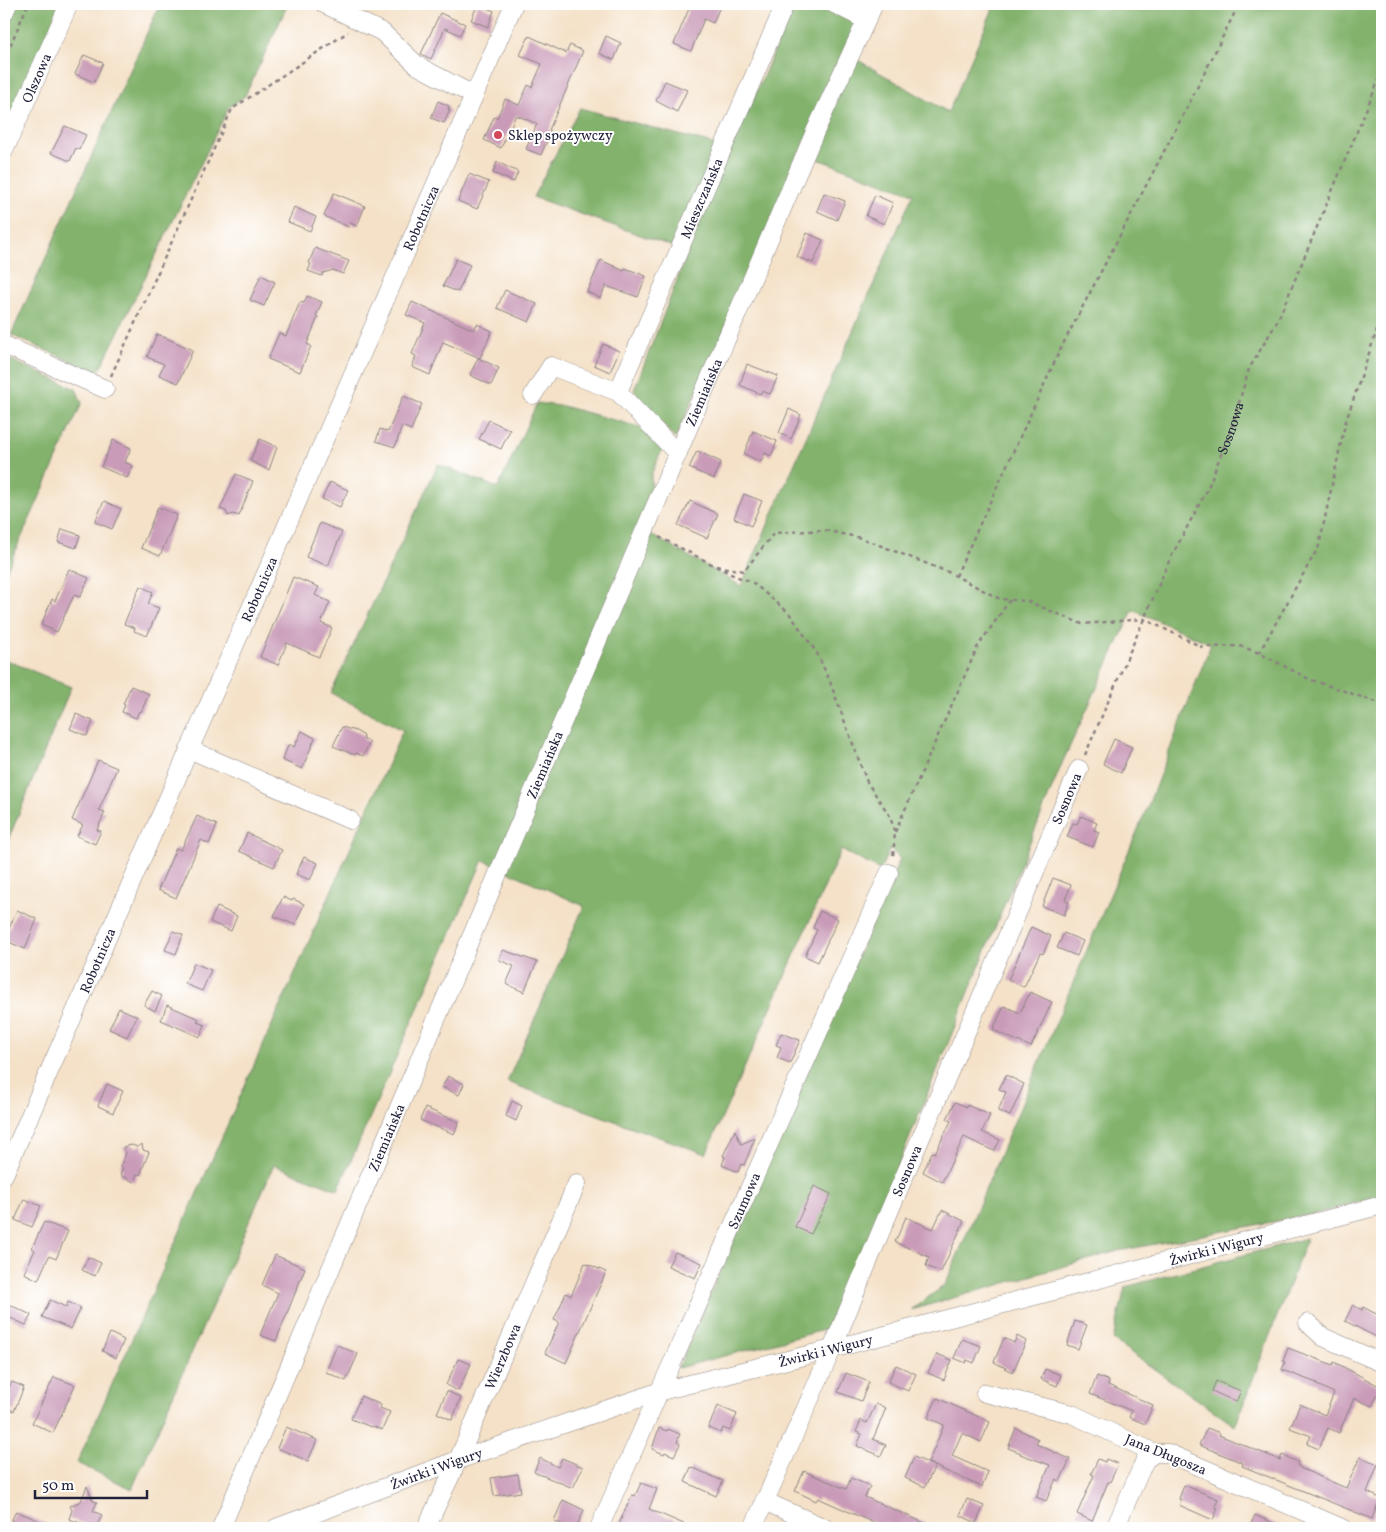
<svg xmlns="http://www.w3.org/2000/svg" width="1386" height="1532" font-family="Vollkorn,serif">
<rect width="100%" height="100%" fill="#fff"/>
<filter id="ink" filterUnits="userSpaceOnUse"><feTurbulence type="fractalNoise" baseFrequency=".02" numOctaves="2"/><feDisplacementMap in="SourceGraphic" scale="10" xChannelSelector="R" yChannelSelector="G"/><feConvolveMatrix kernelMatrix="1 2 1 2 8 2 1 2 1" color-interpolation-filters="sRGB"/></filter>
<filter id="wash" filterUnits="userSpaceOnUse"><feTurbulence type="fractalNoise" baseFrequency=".0096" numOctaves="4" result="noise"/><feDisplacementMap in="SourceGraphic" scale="20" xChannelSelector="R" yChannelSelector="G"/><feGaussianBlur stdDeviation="1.12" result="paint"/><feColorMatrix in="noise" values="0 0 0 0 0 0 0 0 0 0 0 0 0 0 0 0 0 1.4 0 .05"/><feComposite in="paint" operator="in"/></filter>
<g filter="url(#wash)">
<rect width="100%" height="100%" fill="#f4e1c7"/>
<!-- forest -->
<g fill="#82b26c" stroke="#526a54">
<polygon points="4,4 63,4 4,137"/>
<polygon points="160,4 288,4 245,96 229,107 98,373 11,335"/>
<polygon points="795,4 870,4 856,59 948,112 995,4 1382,4 1382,1196 1314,1214 1118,1251 911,1310 945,1285 1147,808 1211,644 1133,610 1063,761 832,1328 678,1368 900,859 890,849 880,870 841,850 706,1154 507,1082 584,906 483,860 338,1190 274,1165 132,1489 77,1463 403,730 331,693 438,464 498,488 537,403 566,407 647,429 662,450 651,475 652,497 639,528 741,586 913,194 804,154 675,439 634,390 688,252 533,197 580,108 731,149"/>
<polygon points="4,357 76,389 82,403 4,576"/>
<polygon points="4,659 71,687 4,850"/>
<polygon points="1307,1238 1235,1426 1113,1340 1125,1287"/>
</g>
<g id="blocks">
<!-- building -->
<g fill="#c99bb8">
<polygon points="478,4 494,11 488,27 471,20"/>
<polygon points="691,4 721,4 713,23 704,19 691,51 674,44"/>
<polygon points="440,13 465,24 460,35 445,28 431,59 421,54"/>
<polygon points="529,36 566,53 570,45 583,51 549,130 551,131 541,155 526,149 537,124 516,115 501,148 484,140 494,117 497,118 505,99 519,105 528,85 532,87 542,64 520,55"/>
<polygon points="606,36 621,43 614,60 599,53"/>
<polygon points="84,55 103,63 94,82 75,74"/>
<polygon points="665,81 687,90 677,112 656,101"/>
<polygon points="438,101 449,106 448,109 450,110 444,123 431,118"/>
<polygon points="65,126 86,135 79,150 76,148 70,161 51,153"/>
<polygon points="497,162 518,172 514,182 493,173"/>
<polygon points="469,174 489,182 477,209 458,201"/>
<polygon points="334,193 365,206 357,226 350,223 349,227 324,216"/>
<polygon points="824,193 845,201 837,220 817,211"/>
<polygon points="875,195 893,203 884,224 866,216"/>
<polygon points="294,207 316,217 310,231 288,222"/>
<polygon points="807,233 823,240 813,263 797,257"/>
<polygon points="315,248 349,261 343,274 333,270 323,273 322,276 308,271 311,264 309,263"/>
<polygon points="456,259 470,265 458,292 443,286"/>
<polygon points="601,260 624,271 625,268 646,276 638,297 606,286 600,298 587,292"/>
<polygon points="261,275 275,282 264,306 250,300"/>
<polygon points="505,290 537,304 529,322 497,308"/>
<polygon points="307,296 322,302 316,316 318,317 307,344 311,346 300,372 268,359 279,333 286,336 300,302 304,303"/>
<polygon points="412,302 474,330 477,324 492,331 480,358 443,342 430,375 412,367 416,356 412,354 425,323 406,315"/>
<polygon points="157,334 193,350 178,383 159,375 164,364 147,357"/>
<polygon points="603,344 619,351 610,372 594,365"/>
<polygon points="478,358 499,368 491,385 470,375"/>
<polygon points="747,364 778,376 770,394 762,391 760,394 740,385"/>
<polygon points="403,396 422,404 411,430 402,426 395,447 376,441 380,429 388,432"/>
<polygon points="789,409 801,415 791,439 779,433"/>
<polygon points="489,420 510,430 501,449 479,439"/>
<polygon points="753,431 777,441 771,456 765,453 761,462 744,454"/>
<polygon points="260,439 277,447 269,470 250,461"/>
<polygon points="113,440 131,448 125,462 133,466 127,478 101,467"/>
<polygon points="697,451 721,462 714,479 689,468"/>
<polygon points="236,474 253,481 239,516 233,514 228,516 226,511 220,509"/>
<polygon points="330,482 348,490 340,507 322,499"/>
<polygon points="744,494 762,501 751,526 734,518"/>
<polygon points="104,501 121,509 112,529 95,522"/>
<polygon points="690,501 718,514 707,538 678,525"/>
<polygon points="158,507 177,515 160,556 141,548"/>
<polygon points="320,523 342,532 328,566 306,557"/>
<polygon points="62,529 80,535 76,548 58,542"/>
<polygon points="69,569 89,578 80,597 74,595 57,632 41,625 52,599 55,601"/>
<polygon points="293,577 319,587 315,595 330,602 321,623 332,628 319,657 287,643 278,665 260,657"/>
<polygon points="140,586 153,592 148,604 159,608 147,636 134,631 135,628 124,624"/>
<polygon points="131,686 149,694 141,712 139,711 136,718 122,712 125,705 123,704"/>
<polygon points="76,714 93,721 87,736 70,729"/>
<polygon points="342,727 356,731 364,736 363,739 370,742 363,756 356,753 355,755 333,746"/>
<polygon points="302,731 315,738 302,769 282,760 289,744 294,747"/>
<polygon points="1114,739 1132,747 1121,773 1103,764"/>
<polygon points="98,760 117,768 99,810 105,812 97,830 101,831 95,844 77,836 83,825 72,820"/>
<polygon points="197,816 217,825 209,844 201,840 176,898 158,890 176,848 181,850"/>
<polygon points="1081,816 1097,823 1094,830 1099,832 1093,847 1067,837 1073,823 1077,824"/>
<polygon points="247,833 282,850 274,867 239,851"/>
<polygon points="304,857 318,863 310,880 296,874"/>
<polygon points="1053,878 1071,885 1065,900 1069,902 1064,915 1042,906"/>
<polygon points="283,897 292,901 293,899 304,904 295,925 274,916"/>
<polygon points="217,907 237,916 231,931 210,922"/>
<polygon points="17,910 37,919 25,949 4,940"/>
<polygon points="820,911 838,919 818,962 805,956 817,930 813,928"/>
<polygon points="1031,927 1051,936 1043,954 1040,953 1024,987 1008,980"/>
<polygon points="173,931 183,935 176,954 165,950"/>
<polygon points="1064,933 1083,941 1077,956 1057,948"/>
<polygon points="503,950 537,962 524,992 506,984 514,966 499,960"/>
<polygon points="194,963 211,970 202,991 185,984"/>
<polygon points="152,991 162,996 155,1011 144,1005"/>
<polygon points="1030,992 1052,1002 1031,1047 993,1030 1004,1006 1020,1013"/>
<polygon points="167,1005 199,1019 197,1022 205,1025 200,1037 161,1020"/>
<polygon points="119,1008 137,1016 127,1037 109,1029"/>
<polygon points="781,1033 800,1040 790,1063 777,1058 781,1047 776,1045"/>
<polygon points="1006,1075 1024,1084 1010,1116 998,1111 1006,1092 999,1089"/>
<polygon points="448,1076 464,1084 459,1095 442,1087"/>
<polygon points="107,1084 123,1091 113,1113 98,1106"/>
<polygon points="512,1101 522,1106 516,1121 506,1116"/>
<polygon points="955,1102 967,1107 967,1105 990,1115 982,1132 1000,1140 994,1151 964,1137 942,1182 923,1172 932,1152 935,1153 951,1121 947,1119"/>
<polygon points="425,1108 459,1122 454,1134 420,1120"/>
<polygon points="735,1130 741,1144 755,1138 744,1165 741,1164 738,1172 722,1165 725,1157 723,1156"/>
<polygon points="142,1144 143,1150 149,1152 140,1175 137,1174 134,1182 120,1175 123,1168 120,1167 126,1153 123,1147 132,1145 137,1147"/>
<polygon points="814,1186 831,1194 811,1234 795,1227"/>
<polygon points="24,1199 41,1206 32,1227 15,1220"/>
<polygon points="942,1210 964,1221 941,1272 926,1266 929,1257 895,1242 906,1217 933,1229"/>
<polygon points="44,1222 68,1231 56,1259 49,1256 38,1280 24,1273 35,1250 32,1248"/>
<polygon points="675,1252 702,1263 695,1278 668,1266"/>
<polygon points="275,1255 305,1268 276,1341 260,1335 278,1293 262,1285"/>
<polygon points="88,1257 101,1263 95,1276 82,1270"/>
<polygon points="585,1263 606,1272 566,1363 545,1353 559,1322 554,1320 566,1293 571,1296"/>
<polygon points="50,1300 66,1307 68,1302 81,1308 71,1329 42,1317"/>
<polygon points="4,1302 31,1315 26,1325 4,1315"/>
<polygon points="1353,1305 1362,1310 1363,1307 1382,1317 1382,1340 1345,1321"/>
<polygon points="1075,1321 1087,1325 1078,1349 1067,1345"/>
<polygon points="110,1333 124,1340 116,1358 102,1351"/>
<polygon points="1017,1336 1026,1341 1013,1372 994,1362 1004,1338 1014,1343"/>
<polygon points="962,1339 981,1346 974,1363 967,1360 966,1363 954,1358"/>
<polygon points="337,1345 358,1354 346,1381 326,1372"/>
<polygon points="1288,1348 1333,1365 1334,1362 1381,1387 1372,1406 1354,1398 1339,1433 1328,1428 1319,1449 1307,1444 1311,1436 1290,1428 1300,1404 1325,1415 1334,1393 1317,1385 1317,1383 1282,1370 1285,1362 1283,1361"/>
<polygon points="937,1354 952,1360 944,1380 928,1373"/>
<polygon points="458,1359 471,1364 458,1391 446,1385"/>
<polygon points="896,1365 916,1374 908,1391 888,1382"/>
<polygon points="1045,1369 1061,1375 1057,1386 1041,1379"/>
<polygon points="846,1373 869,1382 861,1401 838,1392"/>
<polygon points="1097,1376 1109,1381 1108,1385 1153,1405 1145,1424 1129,1417 1132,1411 1090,1394"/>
<polygon points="54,1377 75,1385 53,1433 32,1423"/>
<polygon points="1216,1381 1241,1391 1236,1402 1212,1391"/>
<polygon points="12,1382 24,1387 14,1411 4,1406 4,1384 9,1387"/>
<polygon points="447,1391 461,1398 452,1420 437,1413"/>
<polygon points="361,1396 381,1405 380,1408 390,1412 382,1430 372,1426 371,1427 351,1419"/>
<polygon points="937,1398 990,1422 981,1442 962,1433 952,1456 988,1472 982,1487 928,1463 944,1425 928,1418"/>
<polygon points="876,1404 886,1408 873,1439 886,1445 881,1456 857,1446 862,1434 856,1432 861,1420 867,1423"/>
<polygon points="718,1406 737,1414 730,1431 723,1428 721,1433 708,1428"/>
<polygon points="286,1427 317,1440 308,1461 277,1448"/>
<polygon points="659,1428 667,1431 668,1429 680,1434 677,1442 680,1444 674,1456 665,1452 664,1454 652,1449"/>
<polygon points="1016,1428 1038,1439 1036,1444 1070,1459 1060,1481 1056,1479 1046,1501 1036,1497 1050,1465 1020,1454 1021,1453 1008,1448"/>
<polygon points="1207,1428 1220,1433 1219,1435 1280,1460 1282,1455 1298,1462 1297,1465 1300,1467 1300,1468 1346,1488 1360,1457 1378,1464 1367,1492 1380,1498 1372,1519 1242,1466 1243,1463 1199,1445"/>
<polygon points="914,1457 935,1466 925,1487 905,1478"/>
<polygon points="540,1458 558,1467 562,1458 583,1467 573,1488 534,1472"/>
<polygon points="1098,1459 1105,1462 1106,1459 1118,1464 1110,1482 1108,1482 1092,1521 1077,1514 1094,1475 1091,1474"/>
<polygon points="691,1467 723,1481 716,1496 685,1482"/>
<polygon points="804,1471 846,1489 851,1478 870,1486 865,1497 936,1528 897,1528 885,1523 883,1527 818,1498 816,1501 795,1491"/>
<polygon points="518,1474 521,1492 494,1496 491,1478"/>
<polygon points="641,1483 657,1489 649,1509 693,1528 617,1528 632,1495 635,1496"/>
<polygon points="1184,1485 1218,1499 1215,1507 1218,1508 1213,1520 1179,1505 1181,1500 1179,1499"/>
<polygon points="87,1486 93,1501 97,1502 93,1511 102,1515 96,1528 69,1519 72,1510 70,1506 81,1501"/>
<polygon points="967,1499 984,1506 976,1523 960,1515"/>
<polygon points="563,1500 584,1510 576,1528 571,1528 554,1521"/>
<polygon points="16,1511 56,1528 8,1528"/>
<polygon points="1255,1515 1285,1528 1249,1528"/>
</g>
</g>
</g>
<g filter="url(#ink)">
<use href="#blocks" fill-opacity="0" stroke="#8b8281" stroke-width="1"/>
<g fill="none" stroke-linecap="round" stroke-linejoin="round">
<!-- minor casing -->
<g stroke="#8b8281" stroke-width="19">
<g id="minor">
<polyline points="324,4 382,32 418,66 473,95"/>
<polyline points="834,4 866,20"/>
<polyline points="4,13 8,4"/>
<path id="s2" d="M4,151L69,4"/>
<polyline points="4,345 105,389"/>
<path id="s3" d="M618,392L785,4"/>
<polyline points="533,395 551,366 618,392 678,454"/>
<polyline points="189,749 350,820"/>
<path id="s4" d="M4,1175L514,4"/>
<polyline points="1308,1323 1323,1337 1382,1363"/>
<polyline points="985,1393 1072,1414 1155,1453 1168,1453 1342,1528"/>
<polyline points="764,1501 825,1528"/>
<path id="s5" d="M221,1528L497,876L814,134L874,4"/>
<path id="s6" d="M276,1528L458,1460L661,1391L832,1349L1382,1205"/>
<path id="s7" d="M426,1528L458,1460L577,1183"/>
<path id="s8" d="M599,1528L889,873"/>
<path id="s9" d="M753,1528L832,1349L883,1226L1079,769"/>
<polyline points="1115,1528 1145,1460 1155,1453"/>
</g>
</g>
<!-- path -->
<g stroke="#8b8281" stroke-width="2.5" stroke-dasharray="4 4" stroke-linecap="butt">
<polyline points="4,60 28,4"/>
<polyline points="111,376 232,109 348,32"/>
<polyline points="659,537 735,576 752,582 789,613 817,653 830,682 867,782 890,816 895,833 893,857"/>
<polyline points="716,566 744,571 774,533 824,530 861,538 948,572 1000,599 1027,601 1082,624 1144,619 1202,647 1240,646 1259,653 1309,679 1382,704"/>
<polyline points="956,576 1061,348 1193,96 1239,4"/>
<polyline points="1259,653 1319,546 1345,424 1382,315"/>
<path id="s1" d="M1085,755L1170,559L1207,490L1231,429L1249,369L1278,320L1382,72"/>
<polyline points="895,832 978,646 1010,600"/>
</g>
<!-- minor -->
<use href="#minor" stroke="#fff" stroke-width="18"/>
</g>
</g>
<!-- markers -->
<circle fill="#d1495b" stroke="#fff" stroke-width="2" cx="498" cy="135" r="5"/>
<g text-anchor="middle" stroke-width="4" stroke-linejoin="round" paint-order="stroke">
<!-- street labels -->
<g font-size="14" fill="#22223b" stroke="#fff">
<text dy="5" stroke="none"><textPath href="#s2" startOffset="80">Olszowa</textPath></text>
<text dy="5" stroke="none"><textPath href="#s3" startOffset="211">Mieszczańska</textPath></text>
<text dy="5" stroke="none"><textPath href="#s4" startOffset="1044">Robotnicza</textPath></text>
<text dy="5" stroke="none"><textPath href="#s5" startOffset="1234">Ziemiańska</textPath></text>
<text dy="5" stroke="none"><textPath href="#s1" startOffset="358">Sosnowa</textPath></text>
<text dy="5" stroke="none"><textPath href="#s4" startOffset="639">Robotnicza</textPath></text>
<text dy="5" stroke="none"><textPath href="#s5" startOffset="829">Ziemiańska</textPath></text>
<text dy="5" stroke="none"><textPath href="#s9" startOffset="794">Sosnowa</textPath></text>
<text dy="5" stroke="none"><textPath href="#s4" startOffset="234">Robotnicza</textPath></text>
<text dy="5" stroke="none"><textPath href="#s5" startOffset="424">Ziemiańska</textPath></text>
<text dy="5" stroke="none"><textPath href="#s9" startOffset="389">Sosnowa</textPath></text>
<text dy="5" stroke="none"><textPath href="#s8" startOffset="358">Szumowa</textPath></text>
<text dy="5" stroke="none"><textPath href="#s6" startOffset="982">Żwirki i Wigury</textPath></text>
<text dy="5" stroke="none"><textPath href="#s6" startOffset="578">Żwirki i Wigury</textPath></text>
<text dy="5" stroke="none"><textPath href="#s7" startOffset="188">Wierzbowa</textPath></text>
<text transform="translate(1166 1454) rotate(22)" y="5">Jana Długosza</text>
<text dy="5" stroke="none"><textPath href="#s6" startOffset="171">Żwirki i Wigury</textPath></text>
</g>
<!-- poi labels -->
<g font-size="14" fill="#22223b" stroke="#fff" text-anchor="start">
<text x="508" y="140">Sklep spożywczy</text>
</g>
</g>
<!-- margin -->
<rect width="1386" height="1532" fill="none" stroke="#fff" stroke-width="20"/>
<!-- scale -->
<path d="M35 1490v8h112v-8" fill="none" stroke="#22223b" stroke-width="2.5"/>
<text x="42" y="1490" font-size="15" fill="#22223b" stroke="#ffffff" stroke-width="4" paint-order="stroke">50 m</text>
</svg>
